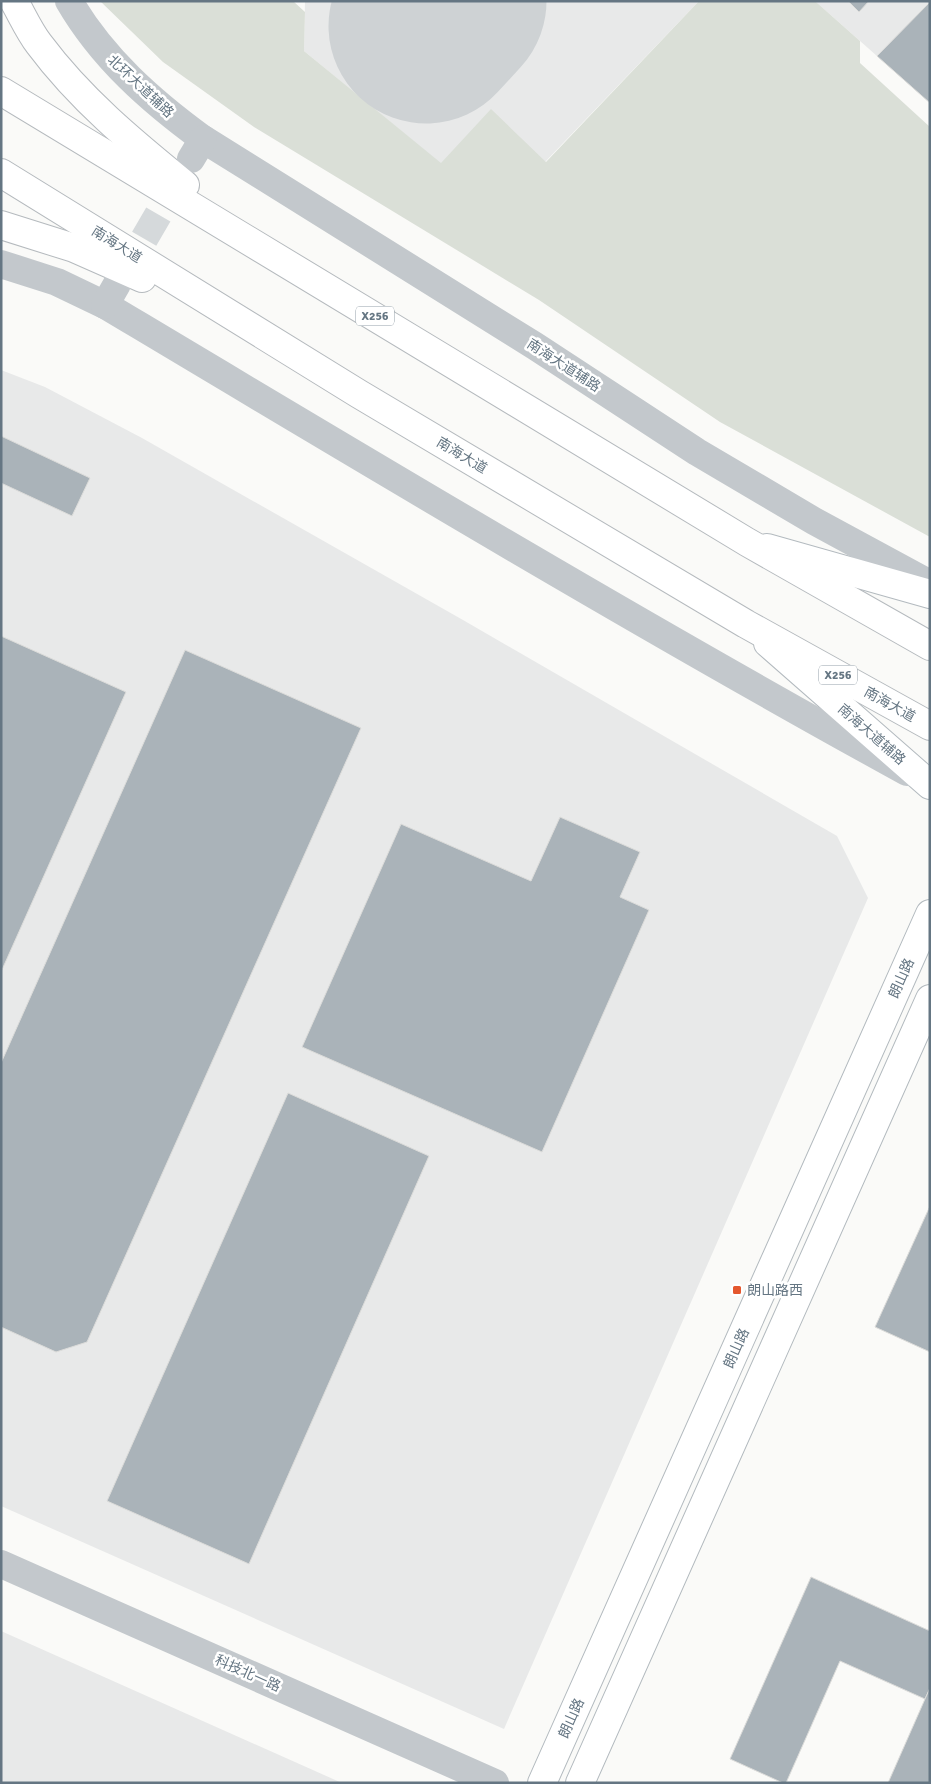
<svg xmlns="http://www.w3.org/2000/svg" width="931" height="1784" font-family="Signika,'Noto Sans SC',sans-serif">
<rect width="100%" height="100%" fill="#fafaf8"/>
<!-- built -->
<g fill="#e8e9e9">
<polygon points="305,1 699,1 545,162 441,164 304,51"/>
<polygon points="815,1 930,1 930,103 877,56"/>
<polygon points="1,370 45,387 142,438 463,620 837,836 868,898 504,1729 1,1506"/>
<polygon points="1,1631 342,1783 1,1783"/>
</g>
<!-- green -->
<polygon fill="#dadfd7" points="100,1 293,1 305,12 304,51 441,163 491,109 546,162 699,1 815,1 860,41 860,63 930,127 930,537 720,422 539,300 254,127 163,62"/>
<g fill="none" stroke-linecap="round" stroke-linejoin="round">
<!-- runway -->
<polyline stroke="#ced2d4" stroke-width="195" points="426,26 449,1"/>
</g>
<!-- building -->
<g fill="#aab3b9" stroke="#dcdcda">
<polygon points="848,1 869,1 859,12"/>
<polygon points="930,2 930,103 877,56"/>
<polygon points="1,436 90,478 72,516 1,483"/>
<polygon points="1,636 126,692 1,972"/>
<polygon points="185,650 361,728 87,1342 56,1352 1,1327 1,1063"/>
<polygon points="560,817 640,852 620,897 649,910 542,1152 302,1047 401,824 531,881"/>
<polygon points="288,1093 429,1156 249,1564 107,1501"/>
<polygon points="930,1206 930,1352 875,1327"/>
<polygon points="811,1577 930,1631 930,1688 925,1699 840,1661 786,1783 783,1783 730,1759"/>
<polygon points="930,1688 930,1783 888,1783 925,1699"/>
</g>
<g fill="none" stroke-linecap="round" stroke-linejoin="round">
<!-- minor-tunnel -->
<polyline stroke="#d5d9db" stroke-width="28" stroke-dasharray="28 14" stroke-linecap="butt" points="123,275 182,174"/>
<!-- secondary casing -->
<g stroke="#b3babf" stroke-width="30">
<g id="secondary">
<polyline points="767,548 930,594"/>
<polyline points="768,643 930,785"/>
<polyline points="542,1783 930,914"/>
<polyline points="580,1783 930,999"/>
</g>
</g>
<!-- primary casing -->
<g stroke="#b5babe" stroke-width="30">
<g id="primary">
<path d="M14,1C22,15 29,31 39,44C80,99 132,142 185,185"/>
<polyline points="1,91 747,542 930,646"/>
<polyline points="1,173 359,394 746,624 930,726"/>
<polyline points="1,225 74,248 142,278"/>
</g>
</g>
<!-- minor -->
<g stroke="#c3c8cc" stroke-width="28">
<path d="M69,1C102,58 151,101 203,139L535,346L697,452L814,521L930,584"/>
<polyline points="191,159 203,139"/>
<path d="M1,264L57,282L105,305C371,464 636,623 907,772"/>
<polyline points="105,305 117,284"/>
</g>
<!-- tertiary -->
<polyline stroke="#c3c8cc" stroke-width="28" points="1,1564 495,1783"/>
<!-- secondary -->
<use href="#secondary" stroke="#fff" stroke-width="28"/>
<!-- primary -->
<use href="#primary" stroke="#fff" stroke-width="28"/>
</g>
<!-- markers -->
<rect fill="#e4572e" stroke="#fff" stroke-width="2" x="732" y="1285" width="10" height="10" rx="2.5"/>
<g text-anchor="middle" stroke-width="5" stroke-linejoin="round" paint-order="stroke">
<!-- shield labels -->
<g fill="#fff" stroke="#939fa8" stroke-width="1">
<rect x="356" y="306.5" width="38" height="19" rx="4"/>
<rect x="819" y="665.5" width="38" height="19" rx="4"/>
</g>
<g font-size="12" font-weight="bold" fill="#657683">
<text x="375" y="320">X256</text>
<text x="838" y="679">X256</text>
</g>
<!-- street labels -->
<g font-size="14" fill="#657683" stroke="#fff">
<text transform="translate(141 86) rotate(43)" y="5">北环大道辅路</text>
<text transform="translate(117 244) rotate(32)" y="5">南海大道</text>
<text transform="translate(564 365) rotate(33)" y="5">南海大道辅路</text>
<text transform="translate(462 455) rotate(31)" y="5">南海大道</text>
<text transform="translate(890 704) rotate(29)" y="5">南海大道</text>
<text transform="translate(872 734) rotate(41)" y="5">南海大道辅路</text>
<text transform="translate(901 978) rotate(-66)" y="5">朗山路</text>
<text transform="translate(736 1348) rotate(-66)" y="5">朗山路</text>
<text transform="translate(248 1673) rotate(24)" y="5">科技北一路</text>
<text transform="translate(571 1718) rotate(-66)" y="5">朗山路</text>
</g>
<!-- poi labels -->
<g font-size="14" fill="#657683" stroke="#fff" text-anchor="start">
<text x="747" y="1295">朗山路西</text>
</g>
</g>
<!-- border -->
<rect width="931" height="1784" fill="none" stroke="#657683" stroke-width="5"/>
</svg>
